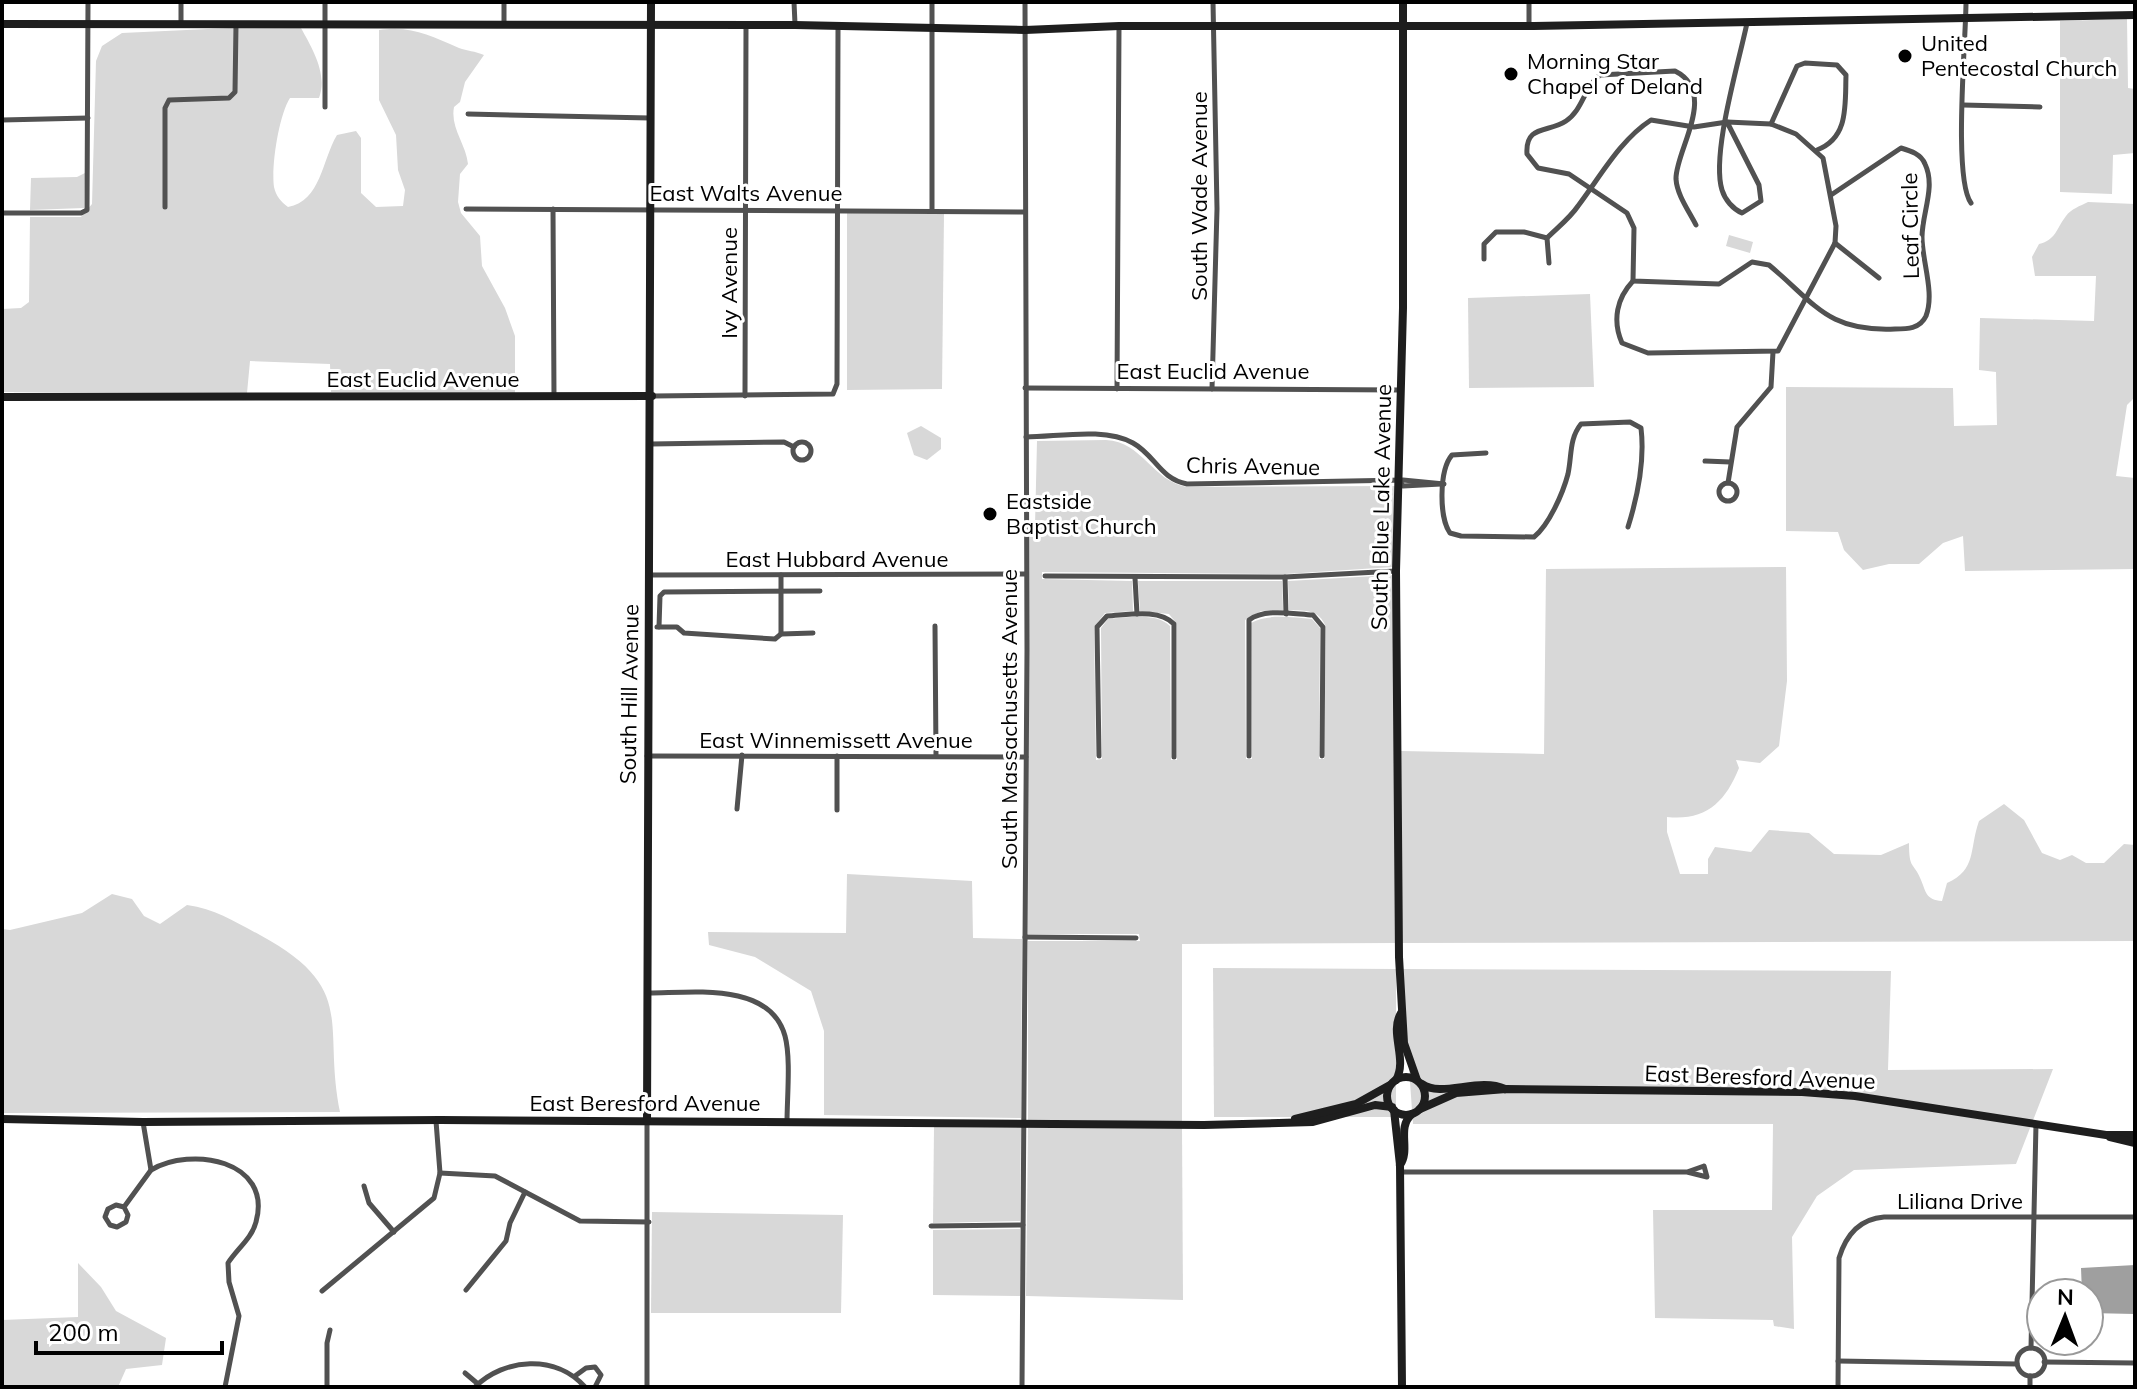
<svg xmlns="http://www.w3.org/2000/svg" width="2137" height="1389" font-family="Mulish,sans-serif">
<rect width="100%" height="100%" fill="#fff"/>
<!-- green -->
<g fill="#d8d8d8">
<polygon points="2127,19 2128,88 2135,89 2135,153 2113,155 2112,194 2060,192 2060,21"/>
<path d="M251,27L301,28C312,48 328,74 319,98H290C279,115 271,166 274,187C276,196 281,202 288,207C321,201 322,160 337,135L356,131L361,138V193L376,207L403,206L405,190L398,170L396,135L379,100V30C413,26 429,35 459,48C467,51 475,51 484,55L465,82L460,102L454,107C450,128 466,144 468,164L460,174L458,202L461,213L480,236L482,266L505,308L515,336V393L331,392L330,364L250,361L247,393L2,392V309L21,308L29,302L30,217H81L92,204L96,61L102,46L122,33Z"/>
<polygon points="85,173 84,208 30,210 31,178 77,177"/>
<path d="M2088,202L2135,204V397L2127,405L2116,476L2135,478V569L1965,571L1963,536L1943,543L1919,564H1889L1863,570L1844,550L1838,532L1786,531V387L1953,388L1954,426L1997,425L1996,372L1979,370L1980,318L2094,321L2096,276H2035L2032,257L2039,244C2056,240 2056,229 2066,216C2071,209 2080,206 2088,202Z"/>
<polygon points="847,213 944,214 942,389 847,390"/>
<polygon points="1729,235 1753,242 1750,253 1726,246"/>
<polygon points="1590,294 1594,387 1469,388 1468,298"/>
<polygon points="921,426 941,438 941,449 927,460 914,455 907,433"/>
<path d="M1106,440C1143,442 1152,481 1187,487L1395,486L1393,567L1285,574L1042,572V579L1132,581L1133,611L1105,613L1094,627L1096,760L1102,759L1101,628L1108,619C1126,618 1156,612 1170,626L1171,760H1177V624L1169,614L1140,611L1138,581H1282L1283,610L1261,611L1245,620L1246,759H1252L1251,623C1268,613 1293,618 1312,619L1320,628L1319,759H1324L1326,627C1319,609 1306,611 1289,610L1288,581L1393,575L1396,943L1182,944V1121H1028V941H1140L1139,934H1028L1029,526H1035L1037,441Z"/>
<path d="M1786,567L1787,681L1779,746L1760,763L1736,760L1739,768C1725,803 1705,821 1667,817V832L1680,874H1708V859L1715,847L1751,852L1769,830L1809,833L1834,854L1881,855L1909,843C1909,870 1913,861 1921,880C1926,892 1926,900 1942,901L1947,883C1977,870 1969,849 1979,821L2004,804L2024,820L2042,853L2060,860L2072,855L2086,863H2104L2124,844L2135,845V941L1402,943L1401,751L1544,754L1546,569Z"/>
<polygon points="847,874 972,881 973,938 1022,939 1021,1118 824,1115 824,1031 811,991 755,957 709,945 708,932 846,933"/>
<path d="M112,894L132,899L144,916L160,924L187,905C216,909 235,922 260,935C359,989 322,1023 340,1112L2,1113V929L10,930L82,913Z"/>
<polygon points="1213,968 1396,969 1396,1117 1214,1117"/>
<polygon points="1402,969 1891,971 1888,1070 2053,1069 2016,1164 1854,1170 1817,1196 1792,1237 1794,1329 1774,1326 1773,1320 1655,1318 1653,1210 1772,1210 1773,1124 1413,1124"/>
<polygon points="934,1127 1021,1128 1020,1221 933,1223"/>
<polygon points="1028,1128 1182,1128 1183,1300 1026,1296"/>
<polygon points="652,1212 843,1215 841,1313 651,1313"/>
<polygon points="1020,1229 1020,1296 933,1295 933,1230"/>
<polygon points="78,1263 101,1287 116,1311 166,1338 162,1365 126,1369 118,1387 2,1387 2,1320 78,1317"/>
</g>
<!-- water -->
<polygon fill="#9f9f9f" points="2135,1265 2135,1314 2089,1313 2089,1293 2082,1293 2081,1268"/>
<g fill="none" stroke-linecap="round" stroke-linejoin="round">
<!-- street -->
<g stroke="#515151" stroke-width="5">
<polyline points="325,2 325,107"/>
<polyline points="794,2 795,24"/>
<polyline points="932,2 932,210"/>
<path d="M1966,2C1966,40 1953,178 1971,203"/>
<polyline points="181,24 181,2"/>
<polyline points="504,24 504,2"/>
<polyline points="1529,25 1529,2"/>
<polyline points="1963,105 2040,107"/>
<polyline points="468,114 650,118"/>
<polyline points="2,120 88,118"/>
<path d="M1727,122L1759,185L1761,201L1742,213C1733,209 1725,200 1722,190C1711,154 1739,62 1747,23"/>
<path d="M1771,124L1797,66L1805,63L1837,65L1846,75C1845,105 1849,138 1817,150"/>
<polyline points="165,207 165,108 169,100 229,98 235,92 236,25"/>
<polyline points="466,209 1025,212"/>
<polyline points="553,209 554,396"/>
<polyline points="2,213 81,213 87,210 88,2"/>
<path d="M1696,225C1689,211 1677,195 1676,179C1675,151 1719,93 1675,71L1600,75C1584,87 1583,110 1566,121C1549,133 1525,124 1527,154L1538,168L1569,174L1627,213L1634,228L1633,281L1719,284L1752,262L1769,265C1816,304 1827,332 1895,329C1907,329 1920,329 1926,316C1935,293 1922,261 1922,237C1922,213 1936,187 1925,164C1921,154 1911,151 1901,148L1831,195"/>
<polyline points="1835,243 1879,278"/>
<polyline points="1484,259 1484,244 1496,232 1524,232 1547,238"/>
<path d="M1549,263L1547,238C1557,228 1570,218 1578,206C1600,177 1620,140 1651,120L1694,127L1727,122L1771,124L1796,134L1823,158L1836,226L1835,243L1778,351L1648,353L1622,343C1612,320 1617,298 1633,281"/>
<polyline points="1025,388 1400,390"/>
<polyline points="1117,389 1119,26"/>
<polyline points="1212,389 1217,209 1213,2"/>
<polyline points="653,396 833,394 837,384 838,28"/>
<polyline points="745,396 746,25"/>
<path d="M1026,437C1057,437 1104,427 1133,443C1155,455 1160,479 1187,484L1403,480L1444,484"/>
<circle cx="802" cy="451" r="9"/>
<polyline points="651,444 784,442 794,447"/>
<path d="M1486,453L1452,455C1439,470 1439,518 1450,533L1461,536L1534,537C1549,525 1563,493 1568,474C1572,455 1569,439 1581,424L1630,422L1641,428C1645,461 1638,495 1628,527"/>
<polyline points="1705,461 1730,462"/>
<circle cx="1728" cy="492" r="9"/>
<polyline points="1401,483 1403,486 1441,484"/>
<polyline points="1728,483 1737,427 1771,387 1773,352"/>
<polyline points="649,575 1025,574"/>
<polyline points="781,575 781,634"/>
<polyline points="1045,576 1285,577 1396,571"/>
<polyline points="1285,577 1286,614"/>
<polyline points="1135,578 1137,614"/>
<polyline points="935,626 936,756"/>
<polyline points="657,627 677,627 684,633 775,639 781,634 813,633"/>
<polyline points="659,627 660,596 664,592 820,591"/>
<polyline points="647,756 1026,757"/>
<polyline points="837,756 837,810"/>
<path d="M1099,756L1097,627L1107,616C1127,615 1159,608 1174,624V757"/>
<path d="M1249,756V620C1265,608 1293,614 1313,615L1323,627L1322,756"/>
<polyline points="737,809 742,755"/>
<polyline points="1025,937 1136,938"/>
<path d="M649,993C690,993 770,981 785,1036C791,1058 787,1098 787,1122"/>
<polyline points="647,1121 647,1387"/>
<path d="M151,1170C191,1146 273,1160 256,1222C252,1238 237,1249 228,1263L229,1282L239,1316L225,1387"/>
<polyline points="1400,1172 1687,1172 1707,1177 1704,1166 1687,1172"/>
<polyline points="440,1173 495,1176 580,1221 649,1222"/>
<polyline points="364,1186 369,1203 394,1232"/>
<polyline points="124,1207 116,1205 108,1209 105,1217 110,1225 117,1227 126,1222 128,1215 124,1207 151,1170 143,1122"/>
<polyline points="931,1226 1023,1225"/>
<polyline points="466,1290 506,1241 510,1223 525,1192"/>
<polyline points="322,1291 434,1198 440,1173 436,1121"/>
<polyline points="2031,1348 2036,1124"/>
<circle cx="2031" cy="1362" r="14"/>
<polyline points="1838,1361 2017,1364"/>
<polyline points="2044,1362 2135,1363"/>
<polyline points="465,1373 478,1384"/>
<polyline points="575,1376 586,1368 595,1367 601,1375 595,1387"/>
<polyline points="327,1387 327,1343 330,1330"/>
<path d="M475,1387C504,1358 556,1354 585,1387"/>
<polyline points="1022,1387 1027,650 1025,2"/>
<path d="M1838,1387L1839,1258C1846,1235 1859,1219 1884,1217H2135"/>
<polyline points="2030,1387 2030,1376"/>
</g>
<!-- secondary -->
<g stroke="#1e1e1e" stroke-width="8">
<polyline points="1403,2 1403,308 1396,571 1399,957 1404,1043 1417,1080"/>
<polyline points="2,24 795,25 1025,30 1119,26 1534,26 2135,15"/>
<polyline points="2,397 652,396"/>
<circle cx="1406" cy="1096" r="19"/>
<path d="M1396,1080C1408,1059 1389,1033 1401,1013"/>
<path d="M1422,1084C1441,1098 1479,1077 1505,1089"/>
<polyline points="1420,1109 1456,1093 1506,1089 1802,1092 1855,1096 2106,1135 2135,1135"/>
<polyline points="1394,1110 1400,1165 1402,1387"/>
<polyline points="2,1119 143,1122 440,1120 1204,1125 1313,1122 1375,1105 1392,1107"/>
<polyline points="1295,1119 1356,1104 1390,1085"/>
<polyline points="647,1121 651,2"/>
<polyline points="2110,1137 2135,1143"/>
<path d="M1400,1165C1411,1149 1396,1128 1412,1114"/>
</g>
</g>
<!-- markers -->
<g fill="#000" stroke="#fff" stroke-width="3">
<circle cx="1905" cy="56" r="8"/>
<circle cx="1511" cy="74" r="8"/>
<circle cx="990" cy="514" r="8"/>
</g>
<g text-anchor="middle" stroke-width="6" stroke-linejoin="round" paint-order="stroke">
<!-- poi labels -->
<g font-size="22" fill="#000" stroke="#fff" text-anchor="start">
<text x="1921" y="51">United<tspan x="1921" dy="25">Pentecostal Church</tspan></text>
<text x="1527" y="69">Morning Star<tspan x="1527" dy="25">Chapel of Deland</tspan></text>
<text x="1006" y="509">Eastside<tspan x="1006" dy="25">Baptist Church</tspan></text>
</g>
<!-- street labels -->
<g font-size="22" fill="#000" stroke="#fff">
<text x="746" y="201">East Walts Avenue</text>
<text transform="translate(1199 196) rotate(-90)" y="8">South Wade Avenue</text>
<text transform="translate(1910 226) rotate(-91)" y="8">Leaf Circle</text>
<text transform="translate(729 283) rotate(-90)" y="8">Ivy Avenue</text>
<text x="1213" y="379">East Euclid Avenue</text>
<text x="423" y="387">East Euclid Avenue</text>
<text transform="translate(1253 466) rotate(1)" y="8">Chris Avenue</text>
<text transform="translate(1381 507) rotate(-89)" y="8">South Blue Lake Avenue</text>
<text x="837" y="567">East Hubbard Avenue</text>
<text transform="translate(629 694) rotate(-89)" y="8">South Hill Avenue</text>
<text transform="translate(1009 719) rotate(-90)" y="8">South Massachusetts Avenue</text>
<text x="836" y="748">East Winnemissett Avenue</text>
<text transform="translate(1760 1077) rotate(2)" y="8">East Beresford Avenue</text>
<text x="645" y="1111">East Beresford Avenue</text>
<text x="1960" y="1209">Liliana Drive</text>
</g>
</g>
<!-- border -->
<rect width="2137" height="1389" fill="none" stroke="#000000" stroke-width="8"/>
<!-- north arrow -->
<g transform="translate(2065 1317) rotate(1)"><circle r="38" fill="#ffffff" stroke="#999999" stroke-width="2"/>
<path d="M0-6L14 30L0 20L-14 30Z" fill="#000000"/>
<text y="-12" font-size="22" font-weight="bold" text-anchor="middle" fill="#000000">N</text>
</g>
<!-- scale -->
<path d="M36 1341v12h186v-12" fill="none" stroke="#000000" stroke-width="4"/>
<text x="48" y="1341" font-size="24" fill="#000000" stroke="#ffffff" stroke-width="6" paint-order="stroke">200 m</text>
</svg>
